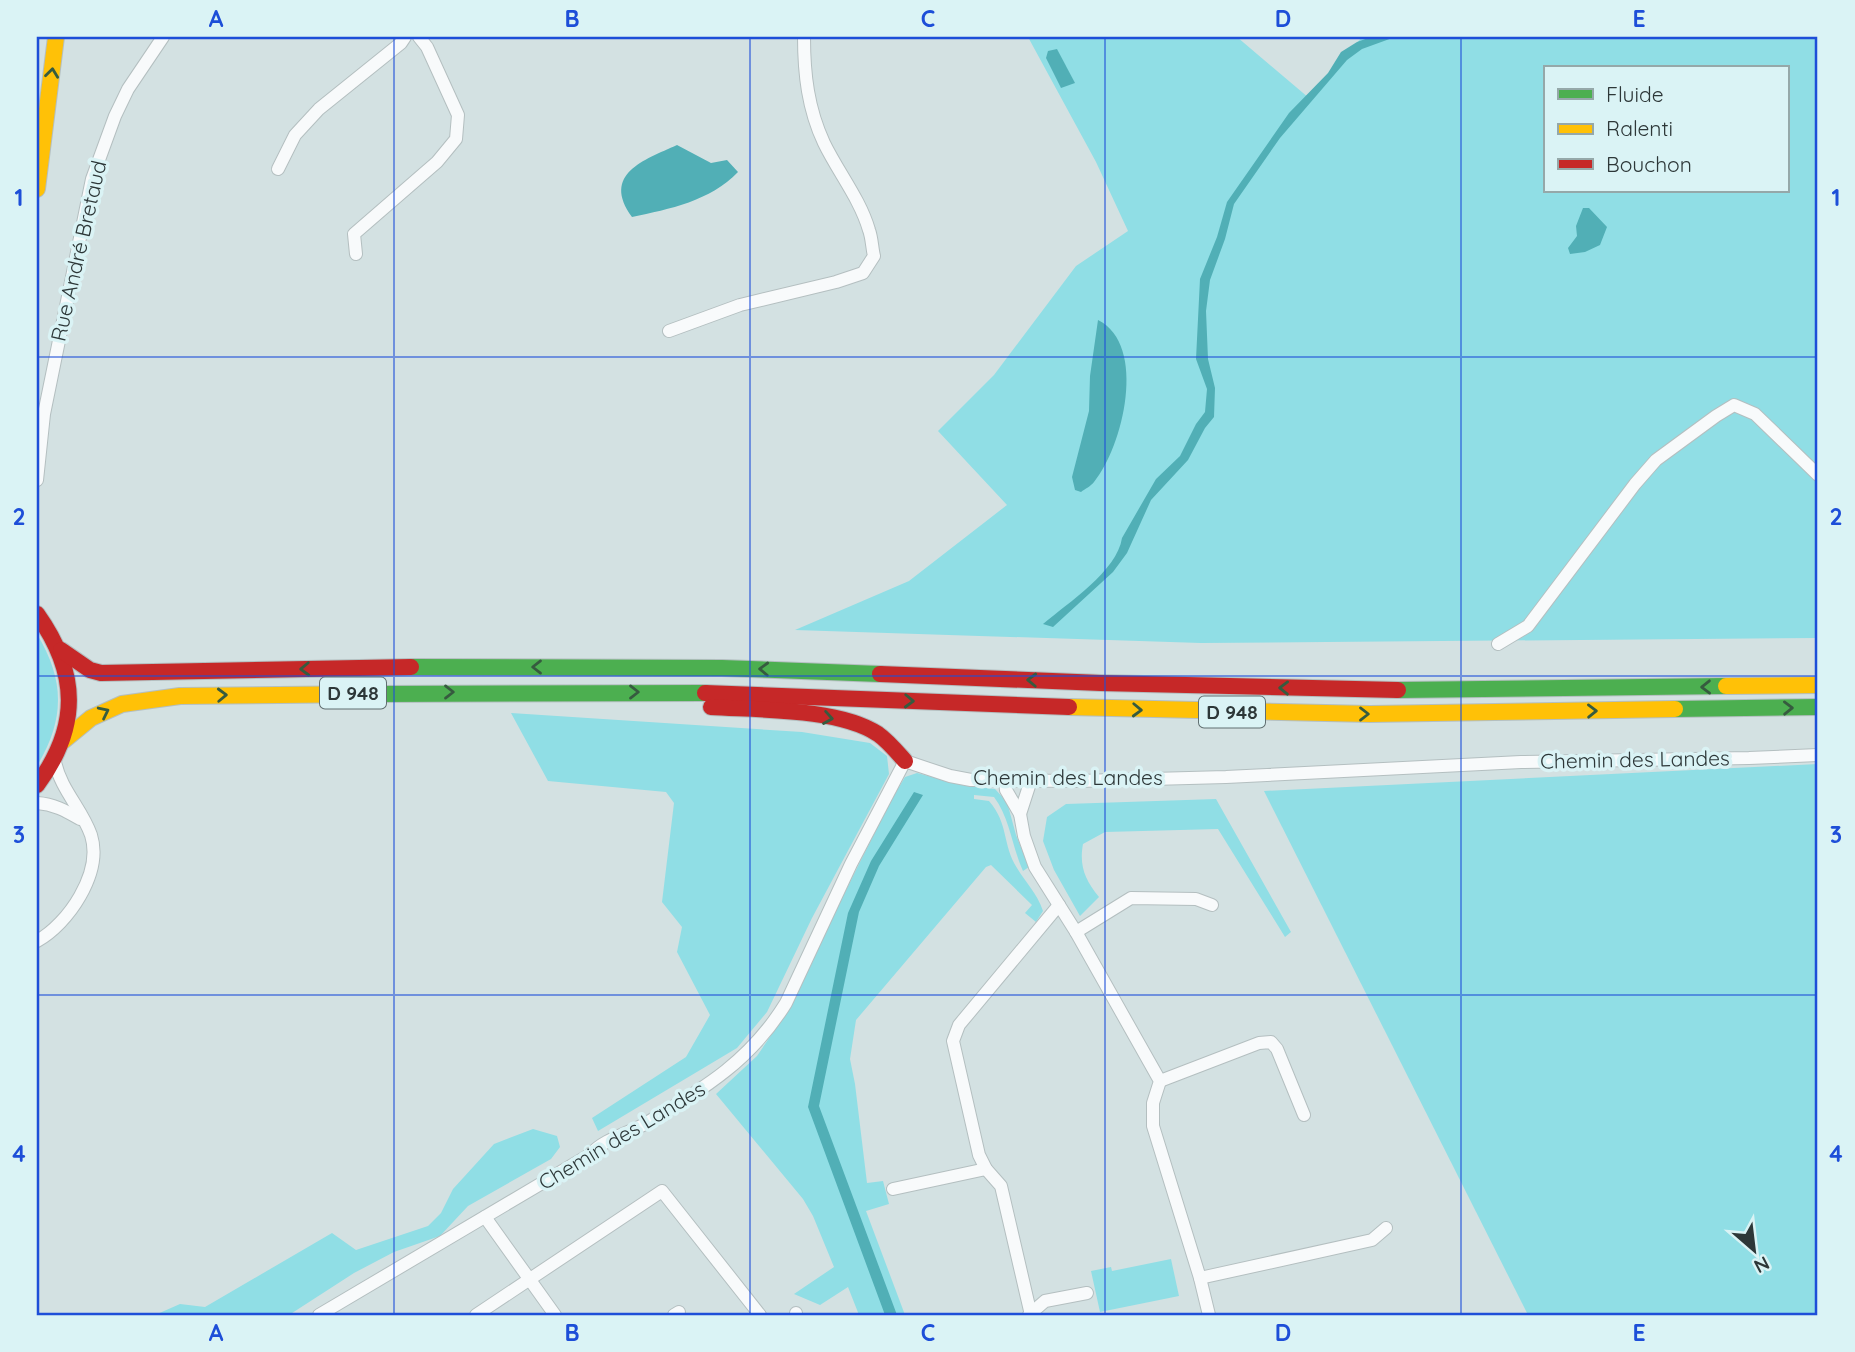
<svg xmlns="http://www.w3.org/2000/svg" width="1855" height="1352" font-family="Quicksand,sans-serif">
<rect width="100%" height="100%" fill="#d3e1e2"/>
<!-- green -->
<g fill="#90dee5" fill-rule="evenodd">
<path d="M1028,37H1237L1309,98L1362,37H1818V638L1201,643L795,630L909,581L1007,505L938,431L994,375L1076,266L1128,231L1096,162ZM1545,68H1787V191H1545Z"/>
<path d="M37,634C65,681 65,719 37,766Z"/>
<polygon points="511,713 802,732 870,743 887,756 889,774 812,918 767,1012 737,1048 598,1131 592,1118 686,1057 710,1015 677,952 682,927 662,902 674,803 666,792 548,781"/>
<polygon points="1818,764 1818,1315 1528,1315 1264,791"/>
<path d="M917,773L962,785L995,789L1007,802L1016,835L1029,867L1023,871C1012,847 1010,818 994,797L974,795V799L989,801C1009,824 1002,844 1017,868C1026,883 1037,893 1043,911L1036,922L1025,913L1032,905L991,865L986,867L856,1020L850,1059L855,1084L867,1183L883,1181L889,1204L866,1211L905,1315H859L848,1287L820,1305L794,1294L834,1267L813,1216L803,1199L716,1094L757,1056L782,1019L801,986L839,904L890,802L905,777Z"/>
<path d="M1216,799L1291,932L1285,937L1218,829L1105,832L1083,844C1079,866 1085,880 1099,897L1080,916L1054,870L1043,841L1047,817L1066,804Z"/>
<polygon points="533,1129 557,1136 560,1147 551,1159 468,1206 440,1236 394,1252 354,1273 289,1315 155,1315 180,1304 205,1307 332,1233 356,1250 428,1226 441,1213 453,1189 494,1144"/>
<polygon points="1171,1259 1179,1296 1100,1312 1091,1271 1111,1267 1112,1271"/>
</g>
<!-- water -->
<g fill="#51afb6">
<path d="M1371,37H1395L1362,49L1347,60L1280,138L1234,204L1225,239L1210,280L1206,311L1208,359L1215,388L1214,417L1205,428L1188,460L1151,500L1127,553L1113,572L1053,627L1043,624C1068,603 1117,571 1122,538L1156,479L1180,456L1196,424L1205,412L1207,389L1196,359L1200,279L1217,237L1227,202L1289,113L1328,73L1341,52L1357,42Z"/>
<polygon points="1057,49 1075,83 1061,88 1046,58 1048,51"/>
<path d="M677,145L711,163L727,160L738,172C710,201 670,209 632,217C601,174 644,160 677,145Z"/>
<polygon points="1583,208 1589,208 1607,227 1600,245 1585,252 1570,254 1568,248 1577,236 1576,226"/>
<path d="M1098,320C1148,345 1123,447 1094,482C1091,486 1085,489 1081,492L1075,490L1072,477L1089,411L1090,376Z"/>
<polygon points="914,792 923,795 879,866 859,912 819,1106 897,1315 885,1315 808,1107 848,913 871,861"/>
</g>
<g fill="none" stroke-linecap="round" stroke-linejoin="round">
<!-- street casing -->
<g stroke="#b4bfc0" stroke-width="14">
<g id="street">
<polyline points="278,169 295,135 319,109 401,43 405,37"/>
<polyline points="356,254 354,234 437,162 456,139 458,115 427,47 419,37"/>
<path d="M669,331L740,305L836,282L863,273L874,256C872,248 872,238 869,230C860,199 838,172 824,143C808,109 804,74 804,37"/>
<polyline points="37,480 44,414 92,179 115,116 128,89 163,37"/>
<polyline points="1498,644 1528,626 1635,484 1656,460 1716,416 1734,405 1755,414 1818,475"/>
<polyline points="1005,781 1006,790 1020,814 1024,836 1035,867 1076,932 1160,1081 1153,1103 1153,1126 1200,1278 1209,1315"/>
<path d="M37,803C54,804 66,811 80,819"/>
<polyline points="1020,814 1031,780"/>
<polyline points="1076,932 1131,898 1196,899 1212,905"/>
<path d="M37,941C68,924 103,873 91,835C82,809 61,790 55,762"/>
<polyline points="1160,1081 1259,1043 1271,1042 1277,1049 1304,1115"/>
<polyline points="893,1189 986,1169"/>
<polyline points="485,1217 555,1315"/>
<polyline points="1200,1278 1372,1240 1386,1228"/>
<path d="M319,1315L591,1154C603,1140 626,1134 643,1125C701,1090 749,1063 786,1003L851,864L905,761L950,776L971,780L1078,781L1226,777L1521,762L1749,758L1818,755"/>
<polyline points="476,1315 662,1191 760,1315"/>
<polyline points="674,1315 679,1312"/>
<polyline points="796,1315 796,1313"/>
<polyline points="1029,1315 1045,1301 1087,1293"/>
<polyline points="1031,1315 1001,1186 986,1169 979,1155 953,1041 959,1025 1059,905"/>
</g>
</g>
<!-- fast casing -->
<g stroke="#b4bfc0" stroke-width="18">
<g id="fast">
<polyline points="411,667 722,668 880,674"/>
<polyline points="1398,690 1726,686"/>
<polyline points="375,694 705,693"/>
<polyline points="1675,709 1818,707"/>
</g>
</g>
<!-- slow casing -->
<g stroke="#b4bfc0" stroke-width="18">
<g id="slow">
<polyline points="37,189 56,37"/>
<polyline points="1726,686 1818,685"/>
<polyline points="1069,707 1370,714 1675,709"/>
<polyline points="63,741 91,718 122,704 180,696 375,694"/>
</g>
</g>
<!-- jam casing -->
<g stroke="#b4bfc0" stroke-width="18">
<g id="jam">
<path d="M37,614C79,673 80,727 37,785"/>
<polyline points="61,650 90,670 101,673 411,667"/>
<polyline points="880,674 1101,683 1398,690"/>
<polyline points="705,693 1069,707"/>
<path d="M711,707C757,710 839,708 878,734C888,741 897,752 905,761"/>
</g>
</g>
<!-- street -->
<use href="#street" stroke="#f8fafb" stroke-width="12"/>
<!-- fast -->
<use href="#fast" stroke="#4caf50" stroke-width="16"/>
<!-- slow -->
<use href="#slow" stroke="#ffc107" stroke-width="16"/>
<!-- jam -->
<use href="#jam" stroke="#c62828" stroke-width="16"/>
</g>
<!-- one-way arrows -->
<defs><path id="oneway-chevron" d="M-2-3.5L2.5 0L-2 3.5" fill="none" stroke-width="1.6" stroke-linecap="round" stroke-linejoin="round" transform="scale(1.75)"/></defs>
<g stroke="#365b3f">
<use href="#oneway-chevron" transform="translate(52 73) rotate(-83)"/>
<use href="#oneway-chevron" transform="translate(537 667) rotate(180)"/>
<use href="#oneway-chevron" transform="translate(305 669) rotate(178)"/>
<use href="#oneway-chevron" transform="translate(764 669) rotate(-178)"/>
<use href="#oneway-chevron" transform="translate(1032 680) rotate(-178)"/>
<use href="#oneway-chevron" transform="translate(1706 687) rotate(179)"/>
<use href="#oneway-chevron" transform="translate(1284 688) rotate(-179)"/>
<use href="#oneway-chevron" transform="translate(449 692)"/>
<use href="#oneway-chevron" transform="translate(634 692)"/>
<use href="#oneway-chevron" transform="translate(222 695) rotate(-2)"/>
<use href="#oneway-chevron" transform="translate(909 701) rotate(2)"/>
<use href="#oneway-chevron" transform="translate(1788 708) rotate(-1)"/>
<use href="#oneway-chevron" transform="translate(1137 710) rotate(2)"/>
<use href="#oneway-chevron" transform="translate(1592 711) rotate(-1)"/>
<use href="#oneway-chevron" transform="translate(104 712) rotate(-26)"/>
<use href="#oneway-chevron" transform="translate(1364 714)"/>
<use href="#oneway-chevron" transform="translate(828 718) rotate(10)"/>
</g>
<!-- grid -->
<path fill="none" stroke="#1d4ed8" stroke-width="2" stroke-opacity="0.55" d="M394,37V1315M750,37V1315M1105,37V1315M1461,37V1315M37,357H1818M37,676H1818M37,995H1818"/>
<g text-anchor="middle" stroke-width="7" stroke-linejoin="round" paint-order="stroke">
<!-- shield labels -->
<g fill="#daf3f5" stroke="#616f71" stroke-width="2">
<rect x="320" y="677.5" width="66" height="31" rx="5"/>
<rect x="1199" y="696.5" width="66" height="31" rx="5"/>
</g>
<g font-size="19" font-weight="bold" fill="#2d3738">
<text x="353" y="700">D 948</text>
<text x="1232" y="719">D 948</text>
</g>
<!-- street labels -->
<g font-size="21" fill="#2d3738" stroke="#daf3f5">
<text transform="translate(79 251) rotate(-77)" y="7">Rue André Bretaud</text>
<text transform="translate(1635 760) rotate(-1)" y="7">Chemin des Landes</text>
<text x="1068" y="785">Chemin des Landes</text>
<text transform="translate(622 1136) rotate(-31)" y="7">Chemin des Landes</text>
</g>
</g>
<!-- border -->
<rect width="1855" height="1352" fill="none" stroke="#daf3f5" stroke-width="77"/>
<!-- legend -->
<rect x="1544" y="66" width="245" height="126" fill="#daf3f5" stroke="#95a8a9" stroke-width="2"/>
<rect x="1558" y="89" width="35" height="10" fill="#4caf50" stroke="#95a8a9" stroke-width="2"/>
<text x="1606" y="102" font-size="21" fill="#2d3738">Fluide</text>
<rect x="1558" y="124" width="35" height="10" fill="#ffc107" stroke="#95a8a9" stroke-width="2"/>
<text x="1606" y="136" font-size="21" fill="#2d3738">Ralenti</text>
<rect x="1558" y="159" width="35" height="10" fill="#c62828" stroke="#95a8a9" stroke-width="2"/>
<text x="1606" y="172" font-size="21" fill="#2d3738">Bouchon</text>
<!-- north arrow -->
<g transform="translate(1754 1250) rotate(152)" stroke="#daf3f5" stroke-width="5" paint-order="stroke">
<path d="M0-5L12 26L0 18L-12 26Z" fill="#2d3738"/>
<text y="-10" font-size="19" font-weight="bold" text-anchor="middle" fill="#2d3738">N</text>
</g>
<rect x="38" y="38" width="1778" height="1276" fill="none" stroke="#1d4ed8" stroke-width="2.5"/>
<g font-size="23" text-anchor="middle" font-weight="bold" fill="#1d4ed8">
<text x="216" y="27">A</text>
<text x="572" y="27">B</text>
<text x="928" y="27">C</text>
<text x="1283" y="27">D</text>
<text x="1639" y="27">E</text>
<text x="19" y="206">1</text>
<text x="1836" y="206">1</text>
<text x="19" y="525">2</text>
<text x="1836" y="525">2</text>
<text x="19" y="843">3</text>
<text x="1836" y="843">3</text>
<text x="19" y="1162">4</text>
<text x="1836" y="1162">4</text>
<text x="216" y="1341">A</text>
<text x="572" y="1341">B</text>
<text x="928" y="1341">C</text>
<text x="1283" y="1341">D</text>
<text x="1639" y="1341">E</text>
</g>
</svg>
